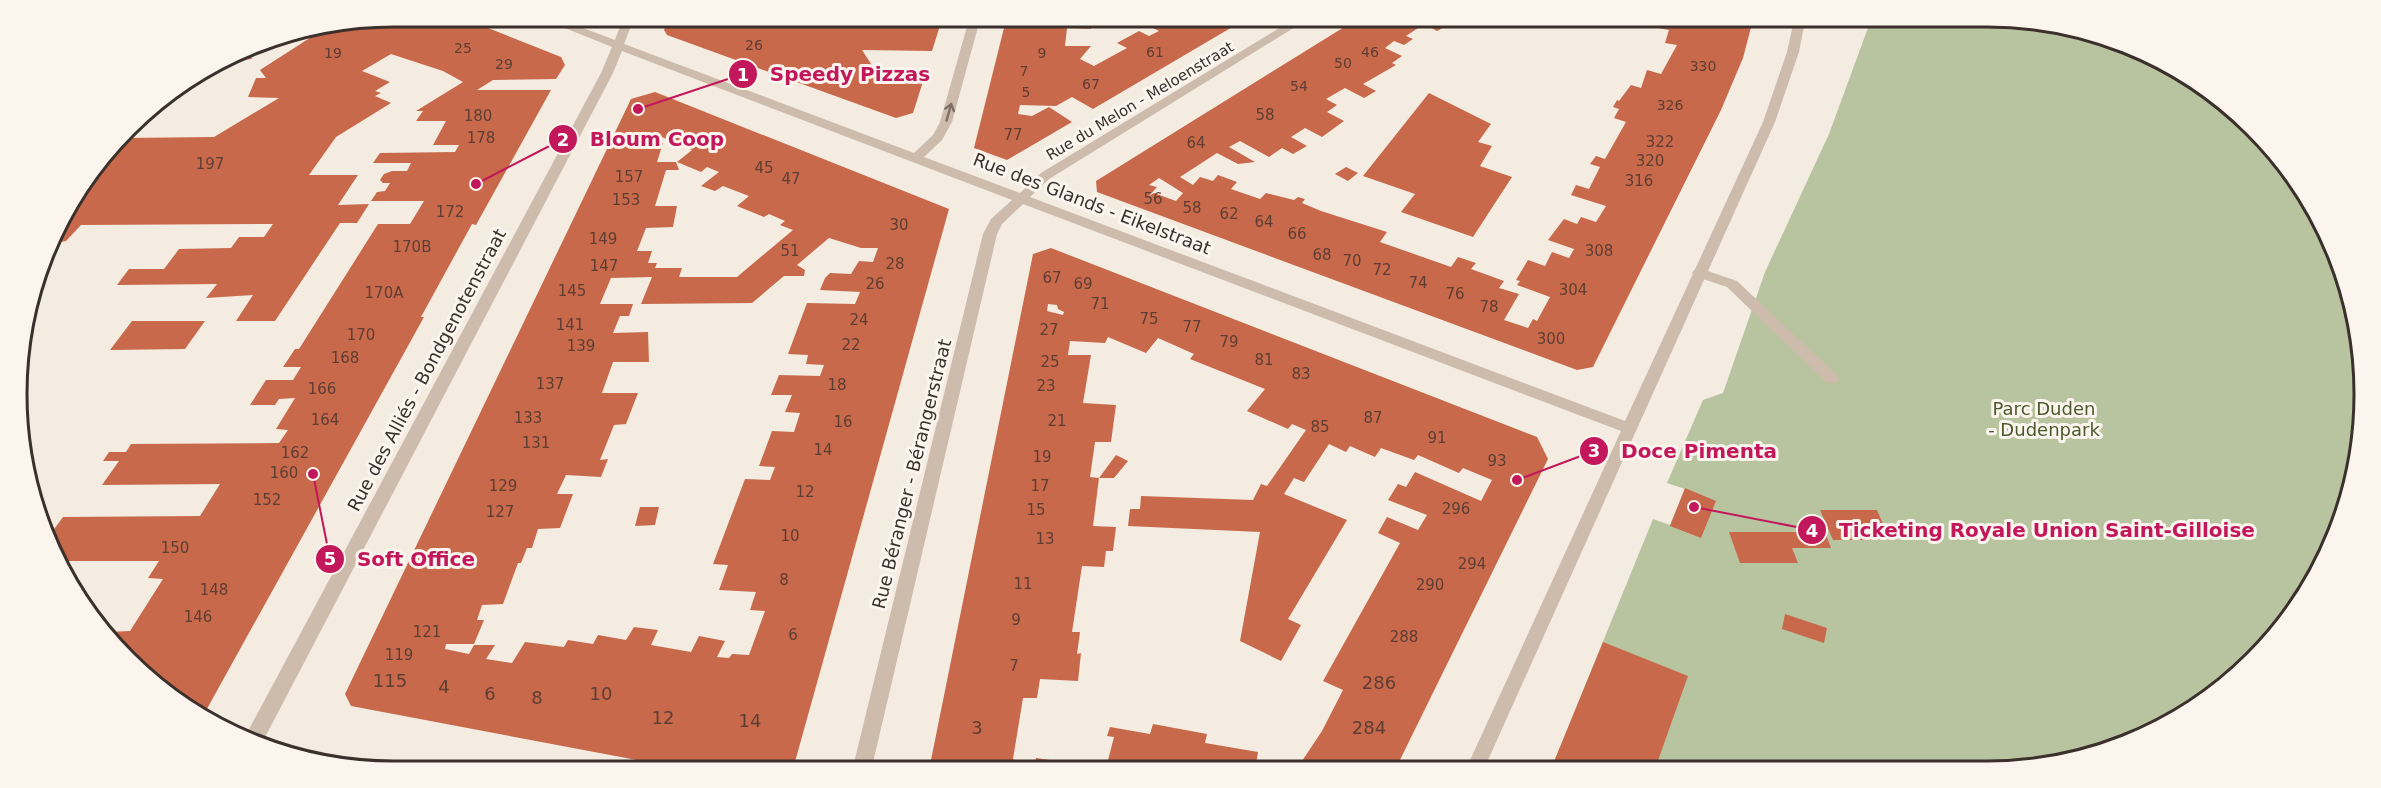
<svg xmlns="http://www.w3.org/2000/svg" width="2381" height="788" font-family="'DejaVu Sans',sans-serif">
<rect width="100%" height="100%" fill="#f4ebe1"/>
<!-- green -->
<polygon fill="#b8c4a0" points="1987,16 2084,29 2217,94 2314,205 2361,344 2352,491 2314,583 2236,678 2132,743 2036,768 1551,769 1653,519 1670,525 1685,489 1667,483 1703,400 1723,393 1765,272 1829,134 1872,17"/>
<!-- building -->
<g fill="#c8694b" fill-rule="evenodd">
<polygon points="394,16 458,16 561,57 565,65 556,79 493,80 477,90 551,90 476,225 472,224 421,317 424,317 203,716 184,708 108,632 130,631 163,579 148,578 159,561 61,561 49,536 63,517 200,516 220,484 102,485 119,461 103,461 109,452 126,452 131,444 279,443 288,430 276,429 295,398 279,399 275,405 250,405 266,380 293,380 301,367 283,367 295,349 299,349 378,224 410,224 424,201 371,201 377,192 385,191 390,183 383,183 380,180 384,174 392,171 407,171 411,163 373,163 380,153 455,152 459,145 433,145 446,121 416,121 423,111 416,111 463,82 443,71 391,54 362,71 390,82 375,91 381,93 375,96 391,103 336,137 309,175 358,175 338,205 369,204 357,223 340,223 275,321 236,321 253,295 206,298 217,284 117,285 129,269 164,269 179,249 231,248 239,237 264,237 273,224 81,225 66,241 61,242 54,250 49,250 56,227 124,138 214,137 279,98 248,97 256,78 266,78 260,70 316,34 311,33"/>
<polygon points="671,16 943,16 932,51 862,50 875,70 926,72 913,113 896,118 667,35 664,30"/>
<polygon points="1007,16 1093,16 1091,29 1067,28 1065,46 1091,46 1080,59 1094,66 1127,48 1117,43 1139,31 1149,36 1159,31 1149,26 1166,16 1251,16 1093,109 1072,97 1056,106 1020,105 1018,114 1032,116 1049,107 1072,122 1007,160 974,148"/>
<path d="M1362,16H1465L1437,31L1424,24L1406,36L1413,39L1404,45L1394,41L1385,48L1402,56L1392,63L1396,65L1363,84L1376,91L1364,98L1345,88L1326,99L1337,105L1327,112L1344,121L1322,137L1305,128L1291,137L1307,146L1293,154L1282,148L1269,157L1240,141L1229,147L1255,162L1238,164L1217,153L1180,177L1193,185L1200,177L1213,181L1218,175L1237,182L1231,189L1260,199L1266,193L1294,200L1298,197L1305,199L1302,203L1321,211L1387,232L1380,242L1451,267L1458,257L1476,263L1471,269L1504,281L1499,288L1519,294L1504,320L1528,328L1533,319L1537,321L1550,297L1517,285L1520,281L1516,280L1528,260L1545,266L1552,252L1569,258L1574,249L1548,240L1564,219L1577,224L1581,217L1596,222L1606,206L1571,195L1576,185L1589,189L1600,167L1590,164L1596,156L1605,159L1626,122L1614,118L1619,109L1613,107L1617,100L1619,101L1631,85L1641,88L1647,70L1661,74L1677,45L1665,43L1669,30L1658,28L1659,24L1670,26L1672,19L1664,16H1754L1743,58L1721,110L1593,367L1577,370L1097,192L1096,181ZM1159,178L1183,193L1176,201L1154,193L1149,196L1157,187L1149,185Z"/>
<polygon points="246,49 252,59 237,60"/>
<path d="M655,92L949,209L793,769L790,771H695L351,706L345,694L631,99ZM644,135H657L692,150L677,162L701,172L707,167L719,172L701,186L715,191L723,186L749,196L737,206L764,217L769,214L785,221L780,225L793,230L737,277H679L682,268H655L657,263H648L652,251H637L646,228L673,227L677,206H655L666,170H679L676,162H657L663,143H641ZM829,238L861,248H878L873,262L859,261L851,274L830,273L825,278L820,290L860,292L855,304L807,303L788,354L808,355L806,364L824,365L820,376L779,375L771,395H792L785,412L800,413L794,432L772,431L759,466L775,467L770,480L745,479L713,564L728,565L719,590L756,592L750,610L765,611L749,655L732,654L729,658L717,657L725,641L699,636L691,652L651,645L658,630L634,627L626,640L598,635L593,644L568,640L564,647L525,642L512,663L486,659L495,645H474L469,654L445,649L446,644H474L484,620H477L482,605L503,604L518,563H521L527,548H532L538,529L560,528L573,494H557L566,475L601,477L608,459L600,460L614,425L626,424L638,393H602L613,362H649L648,332L613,333L620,316H629L633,304H600L611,278L652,277L641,304L752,303L784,276H804L805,270L797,265Z"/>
<polygon points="1429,93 1491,124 1478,142 1492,146 1480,166 1512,177 1473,237 1401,212 1415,194 1363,176"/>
<polygon points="160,108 151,119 138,119 148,109"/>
<polygon points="1346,167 1358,173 1348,181 1335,174"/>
<path d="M1051,248L1537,437L1548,459L1395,770H1296L1322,731L1343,690L1323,681L1400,543L1378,533L1387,517L1418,530L1427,515L1388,500L1398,484L1406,487L1415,472L1481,501L1492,480L1463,468L1459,473L1418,455L1414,460L1381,448L1375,457L1350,446L1346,452L1329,444L1304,482L1294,478L1284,494L1347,520L1288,619L1301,625L1281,661L1240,641L1260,532L1128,526L1130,509H1140L1141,496L1253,500L1261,484L1267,486L1306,430L1292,424L1288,429L1247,411L1265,389L1190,359L1194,354L1158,338L1146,353L1108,337L1105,343L1070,341L1068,355H1091L1083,403L1116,405L1111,442H1095L1090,477L1099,478L1093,526L1116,527L1113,551H1106L1104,567L1082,566L1072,632H1080L1077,654L1081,653L1078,681L1040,679L1037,698H1023L1013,759L1016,762L1035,764L1036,758L1106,768L1114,737L1107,736L1110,727L1150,734L1153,724L1207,734L1205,743L1258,752L1255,770H929L1033,254ZM1048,304L1057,305L1058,309L1064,312L1063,315L1047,311Z"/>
<polygon points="132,321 205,321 185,349 110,350"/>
<polygon points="1116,455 1128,461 1114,478 1099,478"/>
<polygon points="1685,488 1716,501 1701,538 1670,526"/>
<polygon points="640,507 659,507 655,525 635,526"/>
<polygon points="1820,510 1877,510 1890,540 1833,540"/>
<polygon points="1729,532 1825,532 1831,548 1792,548 1798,563 1740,563"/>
<polygon points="1785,614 1827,628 1824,643 1782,629"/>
<polygon points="1603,642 1688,676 1655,769 1551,769"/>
</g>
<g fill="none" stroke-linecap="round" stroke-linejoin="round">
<!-- service -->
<polygon fill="#cdbbac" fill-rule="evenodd" points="1699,268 1737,281 1837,375 1839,379 1837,383 1827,383 1727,287 1694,276 1692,273 1694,270"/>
<!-- minor -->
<polygon fill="#cdbbac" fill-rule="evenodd" points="535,16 551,16 615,40 624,16 635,16 624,44 914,153 933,135 940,122 970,16 981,16 952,122 942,140 924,157 1020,193 1041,173 1299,16 1313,16 1049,179 1030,197 1625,421 1763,122 1787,52 1795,16 1806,16 1799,52 1775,122 1484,769 1466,769 1621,431 1023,204 1002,224 997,234 871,771 852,771 983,234 991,219 1012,200 622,51 613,73 262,743 246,736 247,733 601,73 612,47"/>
</g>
<!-- one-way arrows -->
<defs><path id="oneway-shaft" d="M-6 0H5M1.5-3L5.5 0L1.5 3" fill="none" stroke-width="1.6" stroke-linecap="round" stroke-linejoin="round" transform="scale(1.5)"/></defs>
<use stroke="#7d6f65" href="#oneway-shaft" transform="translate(949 112) rotate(-74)"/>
<g text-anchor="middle" stroke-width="6" stroke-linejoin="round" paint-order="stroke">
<!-- far-number labels -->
<g font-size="14" fill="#5e3e33">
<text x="754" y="50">26</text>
<text x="463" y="53">25</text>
<text x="1155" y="57">61</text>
<text x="1370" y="57">46</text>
<text x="333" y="58">19</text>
<text x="1042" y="58">9</text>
<text x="1343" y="68">50</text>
<text x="504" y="69">29</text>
<text x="1703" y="71">330</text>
<text x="1024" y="76">7</text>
<text x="1091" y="89">67</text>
<text x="1299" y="91">54</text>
<text x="1026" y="97">5</text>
<text x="1670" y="110">326</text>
</g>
<!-- far-street labels -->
<g font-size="15" fill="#3b302b" stroke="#fbf5ee">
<text transform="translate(1140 101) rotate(-31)" y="5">Rue du Melon - Meloenstraat</text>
</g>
<!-- number labels -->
<g font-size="15" fill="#5e3e33">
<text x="1265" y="120">58</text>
<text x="478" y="121">180</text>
<text x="1013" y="140">77</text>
<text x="481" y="143">178</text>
<text x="1660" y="147">322</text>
<text x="1196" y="148">64</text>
<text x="1650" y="166">320</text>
<text x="210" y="169">197</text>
<text x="764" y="173">45</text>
<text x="629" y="182">157</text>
<text x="791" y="184">47</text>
<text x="1639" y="186">316</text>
<text x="1153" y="204">56</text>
<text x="626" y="205">153</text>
<text x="1192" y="213">58</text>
<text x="450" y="217">172</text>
<text x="1229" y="219">62</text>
<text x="1264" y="227">64</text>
<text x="899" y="230">30</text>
<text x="1297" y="239">66</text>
<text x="603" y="244">149</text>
<text x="412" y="252">170B</text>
<text x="790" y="256">51</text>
<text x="1599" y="256">308</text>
<text x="1322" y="260">68</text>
<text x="1352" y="266">70</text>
<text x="895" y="269">28</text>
<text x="604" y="271">147</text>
<text x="1382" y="275">72</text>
<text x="1052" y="283">67</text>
<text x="1418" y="288">74</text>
<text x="875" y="289">26</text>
<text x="1083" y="289">69</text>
<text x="1573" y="295">304</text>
<text x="572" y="296">145</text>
<text x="384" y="298">170A</text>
<text x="1455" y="299">76</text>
<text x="1100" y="309">71</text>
<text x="1489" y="312">78</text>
<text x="1149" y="324">75</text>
<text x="859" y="325">24</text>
<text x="570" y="330">141</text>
<text x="1192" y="332">77</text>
<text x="1049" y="335">27</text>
<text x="361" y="340">170</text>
<text x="1551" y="344">300</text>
<text x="1229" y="347">79</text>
<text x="851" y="350">22</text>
<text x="581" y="351">139</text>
<text x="345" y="363">168</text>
<text x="1264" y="365">81</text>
<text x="1050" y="367">25</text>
<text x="1301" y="379">83</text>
<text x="550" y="389">137</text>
<text x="837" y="390">18</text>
<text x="1046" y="391">23</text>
<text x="322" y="394">166</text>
<text x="528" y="423">133</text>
<text x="1373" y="423">87</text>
<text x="325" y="425">164</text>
<text x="1057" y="426">21</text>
<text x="843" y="427">16</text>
<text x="1320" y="432">85</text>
<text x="1437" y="443">91</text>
<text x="536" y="448">131</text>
<text x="823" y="455">14</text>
<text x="295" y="458">162</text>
<text x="1042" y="462">19</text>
<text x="1497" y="466">93</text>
<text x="284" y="478">160</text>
<text x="503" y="491">129</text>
<text x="1040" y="491">17</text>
<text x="805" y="497">12</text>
<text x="267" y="505">152</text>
<text x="1456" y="514">296</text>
<text x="1036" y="515">15</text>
<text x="500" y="517">127</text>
<text x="790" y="541">10</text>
<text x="1045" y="544">13</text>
<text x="175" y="553">150</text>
<text x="1472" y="569">294</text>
<text x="784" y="585">8</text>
<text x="1023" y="589">11</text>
<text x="1430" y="590">290</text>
<text x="214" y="595">148</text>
<text x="198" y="622">146</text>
<text x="1016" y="625">9</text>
<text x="427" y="637">121</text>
<text x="793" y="640">6</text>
<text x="1404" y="642">288</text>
<text x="399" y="660">119</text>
<text x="1014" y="671">7</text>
</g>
<!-- street labels -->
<g font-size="18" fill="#3b302b" stroke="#fbf5ee">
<text transform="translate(1092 204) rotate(21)" y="6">Rue des Glands - Eikelstraat</text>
<text transform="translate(427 370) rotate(-62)" y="6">Rue des Alliés - Bondgenotenstraat</text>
<text transform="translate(912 474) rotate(-76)" y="6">Rue Béranger - Bérangerstraat</text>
</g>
<!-- park labels -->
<g font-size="18" fill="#4a5a2e" stroke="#fbf5ee">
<text x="2044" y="415">Parc Duden<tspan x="2044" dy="21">- Dudenpark</tspan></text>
</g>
<!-- near-number labels -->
<g font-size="18" fill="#5e3e33">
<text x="390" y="687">115</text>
<text x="1379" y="689">286</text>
<text x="444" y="693">4</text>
<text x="490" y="700">6</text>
<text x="601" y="700">10</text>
<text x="537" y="704">8</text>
<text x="663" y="724">12</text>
<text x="750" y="727">14</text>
<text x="977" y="734">3</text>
<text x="1369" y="734">284</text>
</g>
</g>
<!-- crop -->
<path d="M0 0H2381V788H0ZM394 27H1987A367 367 0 0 1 2354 394V394A367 367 0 0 1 1987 761H394A367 367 0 0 1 27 394V394A367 367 0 0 1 394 27Z" fill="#fbf5ee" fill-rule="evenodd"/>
<path fill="none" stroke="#3b302b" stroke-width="3" d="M394 27H1987A367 367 0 0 1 2354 394V394A367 367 0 0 1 1987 761H394A367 367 0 0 1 27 394V394A367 367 0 0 1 394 27Z"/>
<!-- callouts -->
<path fill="none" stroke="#c2185b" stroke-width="2" d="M638 109L743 74M476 184L563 139M1517 480L1594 451M1694 507L1812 530M313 474L330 559"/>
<g fill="#c2185b" stroke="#fbf5ee" stroke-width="2">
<circle cx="638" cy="109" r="6"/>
<circle cx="476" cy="184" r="6"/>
<circle cx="1517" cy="480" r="6"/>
<circle cx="1694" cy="507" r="6"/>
<circle cx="313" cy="474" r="6"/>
<circle cx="743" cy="74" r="15"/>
<circle cx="563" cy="139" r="15"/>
<circle cx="1594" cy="451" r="15"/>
<circle cx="1812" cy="530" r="15"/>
<circle cx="330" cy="559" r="15"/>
</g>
<g font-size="18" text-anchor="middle" font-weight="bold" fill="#fff">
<text x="743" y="81">1</text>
<text x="563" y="146">2</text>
<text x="1594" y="457">3</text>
<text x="1812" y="537">4</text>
<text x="330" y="565">5</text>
</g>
<g font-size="20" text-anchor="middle" font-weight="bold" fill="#c2185b" stroke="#fbf5ee" stroke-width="6" stroke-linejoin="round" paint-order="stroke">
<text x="850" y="81">Speedy Pizzas</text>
<text x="657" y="146">Bloum Coop</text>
<text x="1699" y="458">Doce Pimenta</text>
<text x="2047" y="537">Ticketing Royale Union Saint-Gilloise</text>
<text x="416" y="566">Soft Office</text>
</g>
</svg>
